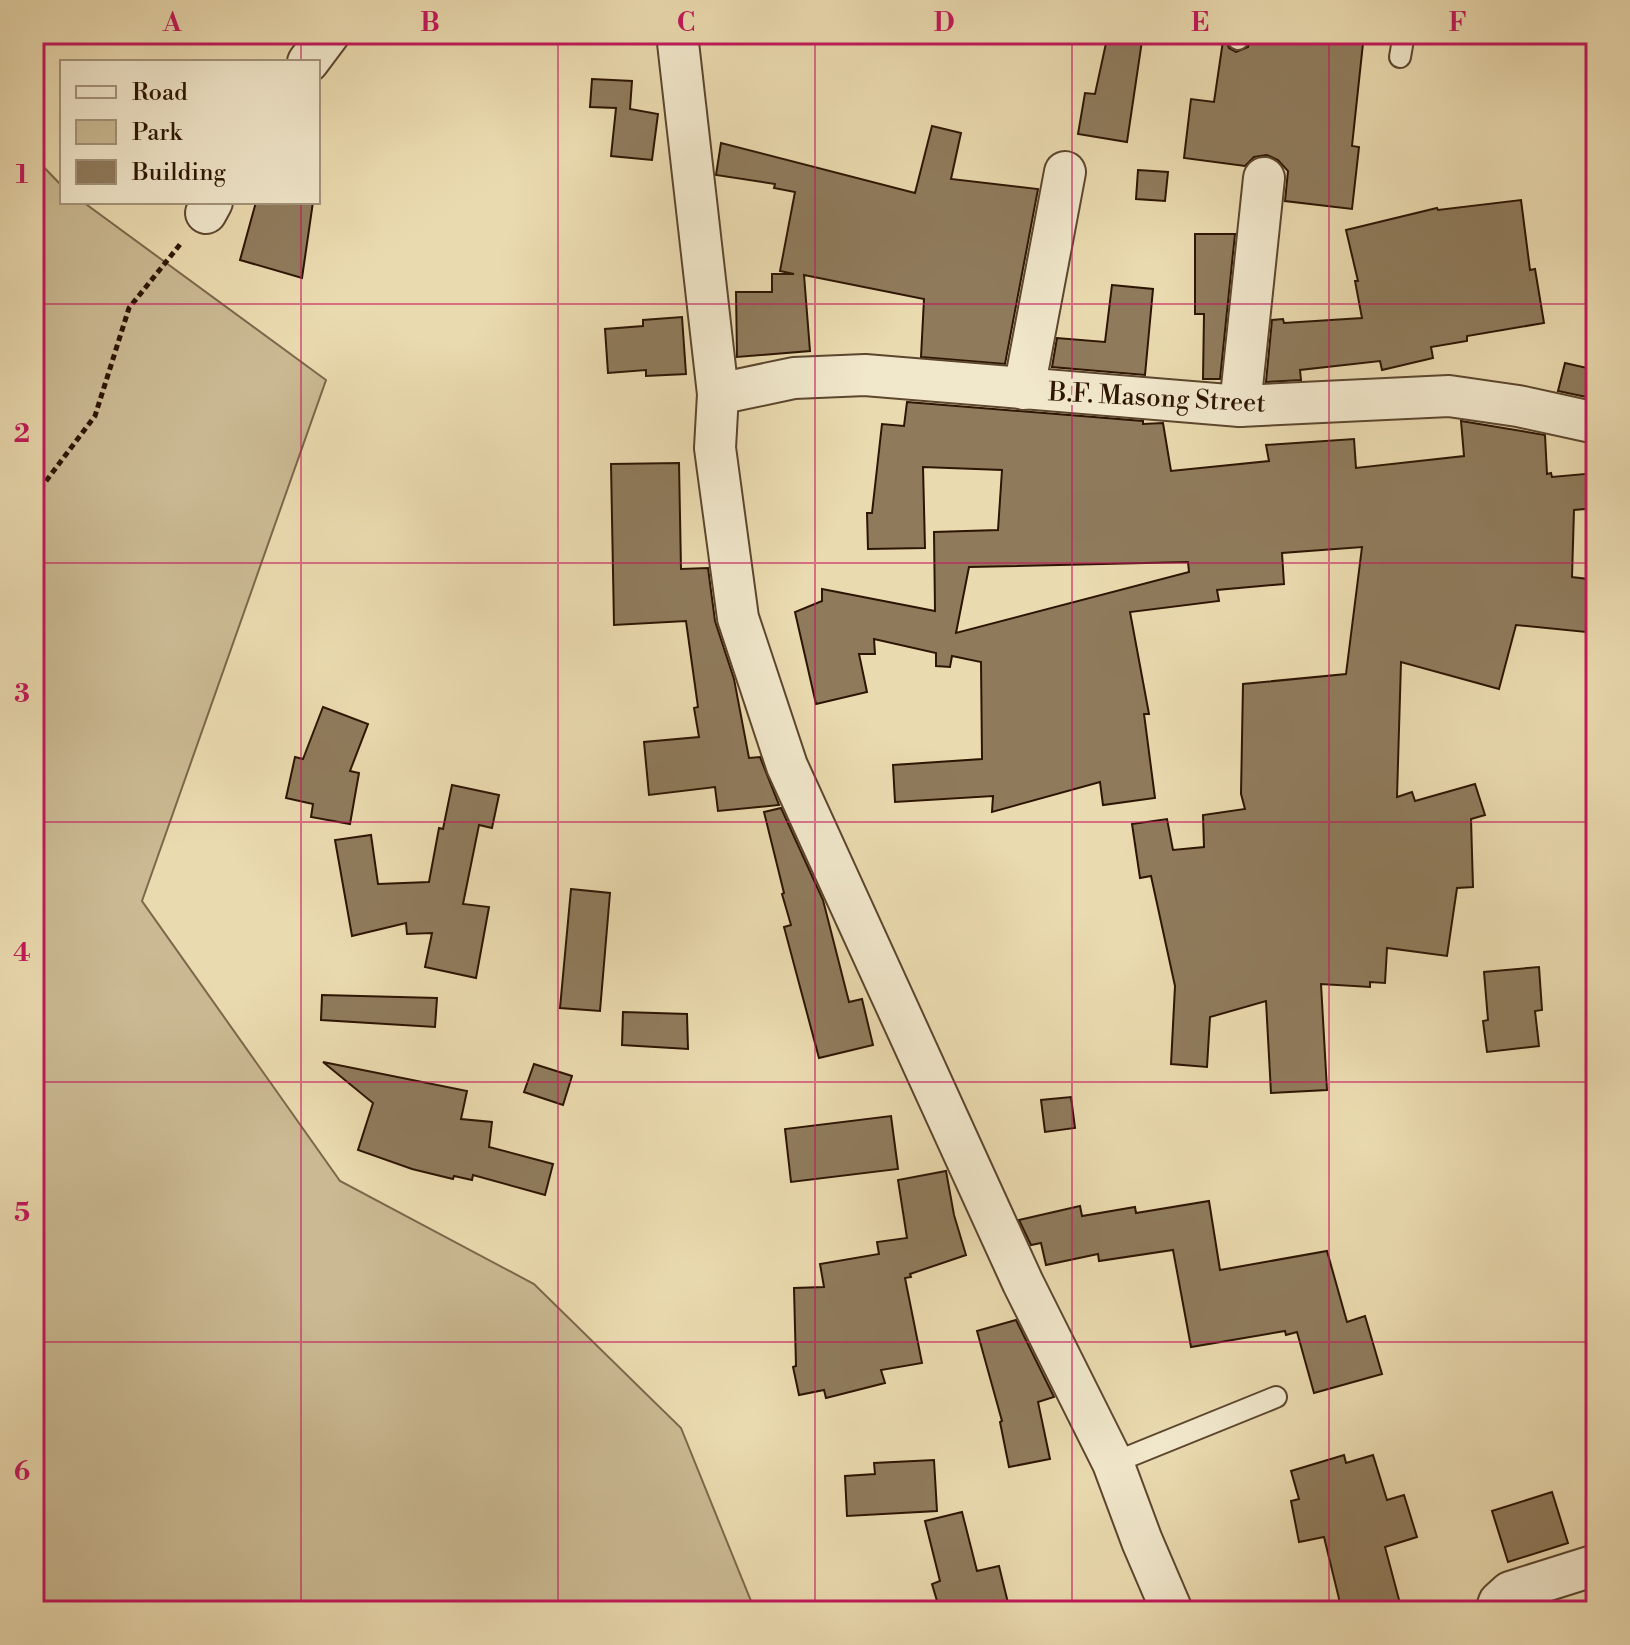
<svg xmlns="http://www.w3.org/2000/svg" width="1630" height="1645" font-family="'Libre Bodoni',serif">
<rect width="100%" height="100%" fill="#eadaaf"/>
<filter id="stains"><feTurbulence type="fractalNoise" baseFrequency=".0025" numOctaves="4"/><feColorMatrix values="0 0 0 0 .2 0 0 0 0 .09 0 0 0 0 .02 0 0 0 .5 -.17"/></filter>
<radialGradient id="worn" r=".72"><stop offset=".6" stop-color="#630" stop-opacity="0"/><stop offset="1" stop-color="#630" stop-opacity=".3"/></radialGradient>
<!-- green -->
<polygon fill="#cab992" stroke="#7c674a" stroke-width="2" points="34,157 62,186 62,202 83,202 326,380 142,901 340,1181 534,1284 681,1428 755,1611 34,1611"/>
<!-- building -->
<g fill="#8f7b5c" stroke="#2d1503" stroke-width="2" fill-rule="evenodd">
<polygon points="1108,34 1143,34 1127,142 1078,134 1085,93 1095,94"/>
<polygon points="1224,34 1229,48 1236,52 1248,47 1252,34 1364,34 1352,146 1359,147 1352,209 1285,201 1288,171 1278,160 1267,155 1254,157 1245,166 1184,158 1191,99 1214,102"/>
<polygon points="592,79 632,81 630,109 658,114 652,160 611,156 616,108 590,107"/>
<polygon points="932,126 961,133 951,179 1038,189 1005,364 921,357 924,299 804,275 810,351 737,357 736,292 772,292 772,274 794,274 780,271 795,192 774,188 775,184 716,175 721,143 915,193"/>
<polygon points="1138,170 1168,172 1165,201 1136,199"/>
<polygon points="1521,200 1530,270 1535,269 1544,323 1467,336 1467,341 1431,347 1433,358 1382,370 1380,361 1300,370 1301,380 1266,382 1272,320 1283,319 1284,323 1362,318 1355,281 1358,281 1346,230 1437,208 1438,210"/>
<polygon points="256,202 313,202 302,278 240,260"/>
<polygon points="1195,234 1235,234 1220,379 1203,379 1204,314 1195,314"/>
<polygon points="1112,285 1153,289 1145,375 1052,367 1057,338 1105,342"/>
<polygon points="682,317 686,374 646,376 646,370 608,373 605,329 643,326 643,320"/>
<polygon points="1565,363 1596,370 1596,399 1558,391"/>
<path d="M907,402L1143,421V424L1163,423L1171,471L1269,461L1266,445L1354,439L1356,468L1464,456L1461,421L1545,435L1547,474L1551,473L1552,477L1596,473V508L1574,510L1572,577L1596,580V633L1516,625L1499,689L1401,662L1397,797L1412,792L1415,801L1475,784L1485,815L1471,819L1473,887L1457,888L1447,956L1387,948L1385,983L1370,982V987L1321,984L1327,1090L1271,1093L1266,1001L1210,1017L1207,1067L1171,1064L1175,986L1151,876L1140,878L1132,824L1167,819L1173,850L1204,847L1203,815L1245,809L1241,794L1243,684L1346,674L1362,547L1282,553L1284,584L1217,590L1219,601L1130,612L1149,714H1144L1155,798L1103,805L1100,782L992,812L993,796L895,802L893,765L982,759L981,662L952,656L950,667L936,666V653L874,639L875,654H859L867,692L816,704L795,612L822,601V589L935,611L934,532L998,530L1002,470L923,467L925,548L868,549L867,513H872L882,424L904,426ZM1188,562L1189,572L956,633L969,567Z"/>
<polygon points="679,463 681,569 708,568 715,621 734,679 749,758 760,757 779,805 718,811 715,787 649,795 644,742 699,737 694,708 698,707 686,621 614,625 611,464"/>
<polygon points="323,707 368,724 350,771 359,773 350,824 311,817 313,804 286,798 295,757 303,759"/>
<polygon points="452,785 499,795 492,828 479,825 463,904 489,907 476,978 425,967 432,933 407,934 406,923 352,936 335,840 371,835 378,884 429,882 439,828 443,829"/>
<polygon points="781,808 823,900 849,1002 862,999 873,1045 819,1058 784,927 791,925 782,894 784,893 764,812"/>
<polygon points="571,889 610,893 600,1011 560,1008"/>
<polygon points="1539,967 1542,1010 1535,1011 1539,1046 1487,1052 1483,1021 1488,1020 1484,972"/>
<polygon points="322,995 437,998 435,1027 321,1020"/>
<polygon points="623,1012 687,1014 688,1049 622,1045"/>
<polygon points="323,1062 467,1091 461,1119 492,1122 489,1147 553,1164 545,1195 473,1175 472,1180 454,1176 453,1179 412,1169 358,1150 373,1103"/>
<polygon points="534,1064 572,1076 563,1105 524,1092"/>
<polygon points="1071,1097 1075,1128 1045,1132 1041,1100"/>
<polygon points="891,1116 898,1169 791,1182 785,1129"/>
<polygon points="946,1171 954,1215 966,1255 910,1274 911,1277 905,1278 922,1363 881,1370 885,1383 826,1398 824,1390 799,1395 793,1367 796,1366 794,1288 824,1287 820,1264 879,1254 877,1242 907,1238 898,1180"/>
<polygon points="1209,1201 1220,1270 1327,1251 1347,1322 1365,1316 1382,1374 1314,1393 1297,1332 1286,1335 1285,1331 1191,1347 1173,1250 1099,1261 1098,1254 1046,1265 1041,1243 1031,1245 1019,1220 1080,1206 1082,1216 1135,1207 1136,1213"/>
<polygon points="1016,1320 1054,1397 1038,1402 1050,1459 1009,1467 1000,1422 1002,1421 977,1331"/>
<polygon points="1344,1455 1346,1463 1373,1455 1387,1500 1404,1495 1417,1537 1385,1547 1402,1611 1342,1611 1324,1537 1299,1542 1291,1501 1299,1499 1291,1471"/>
<polygon points="934,1460 937,1511 847,1516 845,1476 875,1474 874,1463"/>
<polygon points="1552,1492 1568,1543 1508,1562 1492,1511"/>
<polygon points="962,1512 977,1571 999,1566 1010,1611 940,1611 932,1584 940,1581 925,1521"/>
</g>
<g fill="none" stroke-linecap="round" stroke-linejoin="round">
<!-- service casing -->
<g stroke="#5c462e" stroke-width="24">
<g id="service">
<polyline points="1238,39 1239,34"/>
<polyline points="1400,57 1404,34"/>
<polyline points="1113,1463 1276,1397"/>
</g>
</g>
<!-- minor casing -->
<g stroke="#5c462e" stroke-width="44">
<g id="minor">
<polyline points="677,34 718,394 715,448 738,618 787,766 1023,1283 1113,1463 1142,1541 1172,1611"/>
<polyline points="308,62 329,34"/>
<polyline points="206,213 212,202"/>
<polyline points="1024,389 1065,172"/>
<polyline points="718,394 794,378 865,375 1240,406 1449,396 1518,406 1596,423"/>
<polyline points="1240,406 1264,178"/>
<polyline points="1496,1611 1499,1602 1510,1592 1596,1565"/>
</g>
</g>
<!-- path -->
<polyline stroke="#2d1503" stroke-width="5" stroke-dasharray="6 4" stroke-linecap="butt" points="34,497 95,416 129,308 182,242"/>
<!-- service -->
<use href="#service" stroke="#f1e7cb" stroke-width="20"/>
<!-- minor -->
<use href="#minor" stroke="#f1e7cb" stroke-width="40"/>
</g>
<!-- grid -->
<path fill="none" stroke="#c2185b" stroke-width="2" stroke-opacity="0.55" d="M301,34V62M558,34V1611M815,34V1611M1072,34V1611M1329,34V1611M301,202V1611M34,304H1596M34,563H1596M34,822H1596M34,1082H1596M34,1342H1596"/>
<g text-anchor="middle" stroke-width="7" stroke-linejoin="round" paint-order="stroke">
<!-- street labels -->
<g font-size="26" fill="#2d1503" stroke="#f1e7cb">
<text transform="translate(1157 397) rotate(3)" y="9">B.F. Masong Street</text>
</g>
</g>
<!-- margin -->
<rect width="1630" height="1645" fill="none" stroke="#eadaaf" stroke-width="88"/>
<!-- legend -->
<rect x="60" y="60" width="260" height="144" fill="#f1e7cb" stroke="#a3937b" stroke-width="2"/>
<rect x="76" y="86" width="40" height="12" fill="#f1e7cb" stroke="#a3937b" stroke-width="2"/>
<text x="132" y="100" font-size="24" fill="#2d1503">Road</text>
<rect x="76" y="120" width="40" height="24" fill="#cab992" stroke="#a3937b" stroke-width="2"/>
<text x="132" y="140" font-size="24" fill="#2d1503">Park</text>
<rect x="76" y="160" width="40" height="24" fill="#8f7b5c" stroke="#a3937b" stroke-width="2"/>
<text x="132" y="180" font-size="24" fill="#2d1503">Building</text>
<rect x="44" y="44" width="1542" height="1557" fill="none" stroke="#c2185b" stroke-width="3"/>
<g font-size="26" text-anchor="middle" font-weight="bold" fill="#c2185b">
<text x="172" y="31">A</text>
<text x="430" y="31">B</text>
<text x="686" y="31">C</text>
<text x="944" y="31">D</text>
<text x="1200" y="31">E</text>
<text x="1458" y="31">F</text>
<text x="22" y="183">1</text>
<text x="22" y="442">2</text>
<text x="22" y="702">3</text>
<text x="22" y="961">4</text>
<text x="22" y="1221">5</text>
<text x="22" y="1480">6</text>
</g>
<rect width="100%" height="100%" filter="url(#stains)"/>
<rect width="100%" height="100%" fill="url(#worn)"/>
</svg>
